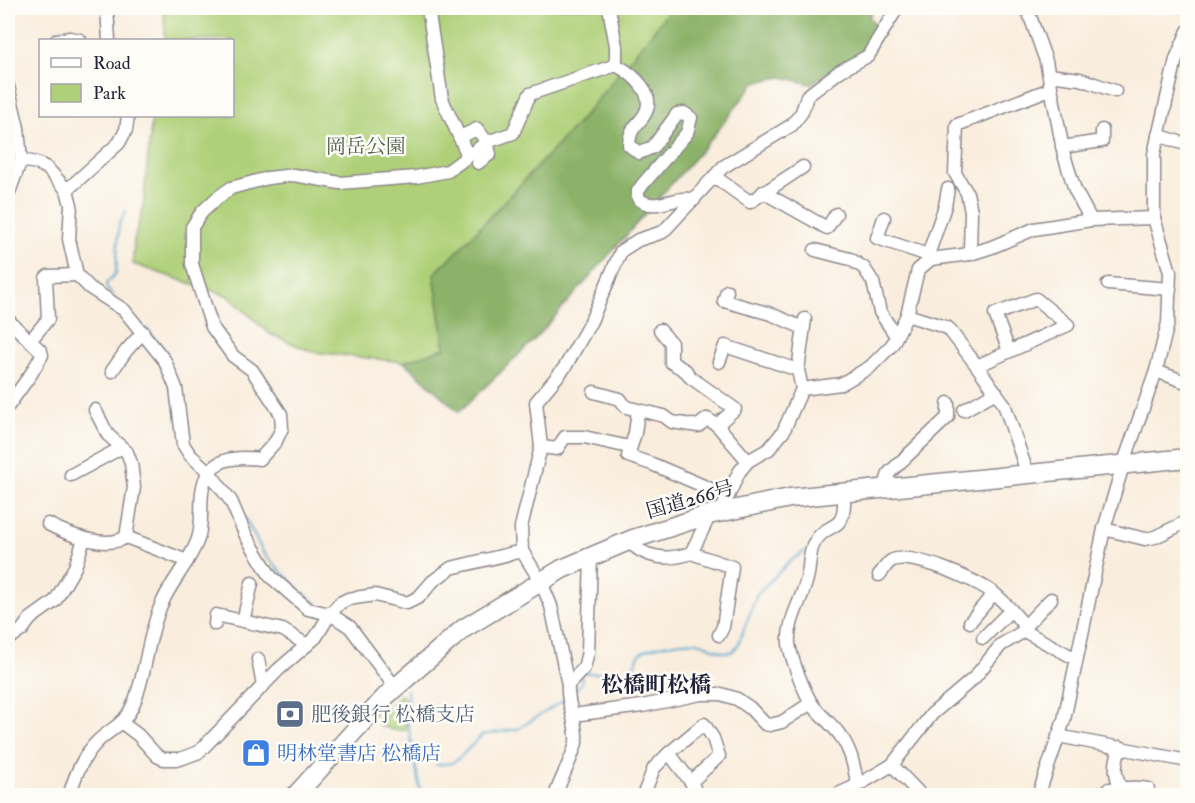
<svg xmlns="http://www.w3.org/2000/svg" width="1195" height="803" font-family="'IM FELL Double Pica','Noto Serif JP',serif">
<rect width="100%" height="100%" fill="#fdfcf7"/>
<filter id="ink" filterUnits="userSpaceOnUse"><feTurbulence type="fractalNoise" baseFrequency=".0167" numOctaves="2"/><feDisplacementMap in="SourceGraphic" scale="12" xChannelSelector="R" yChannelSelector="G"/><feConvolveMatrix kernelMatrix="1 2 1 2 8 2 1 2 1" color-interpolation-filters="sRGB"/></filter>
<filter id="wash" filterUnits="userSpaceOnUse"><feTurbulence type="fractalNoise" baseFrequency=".008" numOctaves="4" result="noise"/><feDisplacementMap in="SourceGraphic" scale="24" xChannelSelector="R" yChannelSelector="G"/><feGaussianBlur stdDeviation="1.35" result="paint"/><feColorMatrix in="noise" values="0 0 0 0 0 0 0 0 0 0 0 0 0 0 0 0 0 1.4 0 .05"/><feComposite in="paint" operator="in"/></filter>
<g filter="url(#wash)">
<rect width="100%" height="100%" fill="#f9eddd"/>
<!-- green -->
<g fill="#afd078" stroke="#68795a" stroke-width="1.5">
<polygon points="164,8 669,8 667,14 580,121 455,254 434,274 445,348 404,362 313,352 270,334 228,296 133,264 134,240 143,208 152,116 232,116 232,40 165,40"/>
<polygon points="401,695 405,699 406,730 392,730 379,725 381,722 377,718"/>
</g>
<!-- forest -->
<polygon fill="#8bb268" stroke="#566a52" stroke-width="1.5" points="669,8 874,8 869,17 878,29 864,50 811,84 782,77 755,82 711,139 536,338 459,412 404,362 445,348 434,274 455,254 580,121 667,14"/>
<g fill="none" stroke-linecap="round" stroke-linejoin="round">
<!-- stream -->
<g stroke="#51a4cd" stroke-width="2">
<polyline points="113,296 107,289 106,284 116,273 119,224 126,211"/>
<polyline points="147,329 164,350"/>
<polyline points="245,518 264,554 295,586 320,606"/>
<path d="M586,673L629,674C635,668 635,659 641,653C649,646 686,640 697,642C709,644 721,656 733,651L738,645L757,594L790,561L805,551"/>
<polyline points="407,690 408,723 421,796"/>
<polyline points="573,692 581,684 582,677"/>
<polyline points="436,765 452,763 458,759 482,735 518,729 564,700"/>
</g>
</g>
</g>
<g filter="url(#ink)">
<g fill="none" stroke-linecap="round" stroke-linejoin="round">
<!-- minor casing -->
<g stroke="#8e888c" stroke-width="15">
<g id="minor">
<polyline points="107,8 109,40"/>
<polyline points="428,8 442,99 468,156"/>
<polyline points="1027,8 1046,61 1064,155 1075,190 1091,220"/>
<polyline points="57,40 70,38 80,40"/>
<path d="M616,65C633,74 659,95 643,117C634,129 630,129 629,145L639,153L653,147L677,114L684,113L691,118L687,133L643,184L638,191V198C654,214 674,194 694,200"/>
<polyline points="1049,75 1080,79 1115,91"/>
<polyline points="8,86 18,128 21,160 8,195"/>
<polyline points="1158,135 1188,145"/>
<polyline points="460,137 477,129 487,142 490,154 478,163"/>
<polyline points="1062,147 1102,141 1102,130"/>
<polyline points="21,160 37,163 47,168 67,190 71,205 69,239 77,275 90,288 124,310 165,361 176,388 183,444 190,455 209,472 231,501 246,536 271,577 308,609 330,614 350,627 395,687"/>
<polyline points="715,177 750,202 803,167"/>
<polyline points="67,190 119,143 126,130 128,116"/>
<polyline points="763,192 827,228 836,214"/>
<polyline points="884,218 877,238 928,255 931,259"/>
<polyline points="815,250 850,259 864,268 873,282 880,312 896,336"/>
<polyline points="970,254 971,211 967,193 955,173 957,125 1050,89"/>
<polyline points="928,255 945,206 948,189"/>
<polyline points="1108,284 1170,289"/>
<polyline points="727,291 724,301 771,314 803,328"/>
<polyline points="907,315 948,328 977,366 1004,404 1028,475"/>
<polyline points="8,320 30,341"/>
<polyline points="660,330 671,343 671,362 686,371 690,377 735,409 717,425 748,461"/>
<polyline points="719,362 725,346 798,370"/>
<polyline points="977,366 1068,325 1036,299 995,314 1009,351"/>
<polyline points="112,371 126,351 143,332"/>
<polyline points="1156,371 1188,383"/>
<polyline points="802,389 798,370 805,319"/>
<polyline points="594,392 620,399 626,407 664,416 672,422 698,426 707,419 717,425"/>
<polyline points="8,406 31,374 42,355 41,351 30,341 48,319 46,278 48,276 77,275"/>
<polyline points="95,410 108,435 127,452 131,463 134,487 126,537 187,561"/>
<polyline points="964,410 996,392"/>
<polyline points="638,411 635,433 628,456 652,464 727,496"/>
<polyline points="541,447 557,449 565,437 584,437 629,447"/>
<polyline points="71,475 121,448"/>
<polyline points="884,490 889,473 948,417 948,403"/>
<path d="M844,493C846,537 829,518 814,543C809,552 810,564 808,574C804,598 787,619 789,644C791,658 804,692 812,704C820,716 834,725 842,738C852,752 854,769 858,785"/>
<polyline points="721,512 739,472 748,461 769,449 783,432 802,389 841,384 870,367 892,345 907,315 918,270 931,259 970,254 992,247 1034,229 1091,220 1154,218"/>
<polyline points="708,515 706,523 691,553 732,567 723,627 719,635"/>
<path d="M48,524C67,534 106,550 126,537"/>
<polyline points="1104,529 1145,539 1155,537 1188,521"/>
<path d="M628,540C644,559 669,561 691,553"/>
<path d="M879,575C883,571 887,563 891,561C909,550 976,580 992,592C1005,601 1015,615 1025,626"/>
<polyline points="243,621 252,583"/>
<polyline points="970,622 994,593"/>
<polyline points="215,624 216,615 283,630 307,645"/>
<polyline points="1024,631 1025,626 1051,599"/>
<polyline points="983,638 1011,610"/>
<polyline points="8,639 22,630 30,619 55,601 75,567 84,539"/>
<polyline points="258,659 263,686"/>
<polyline points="568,685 584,668 588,652 591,556"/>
<polyline points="573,715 642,706 701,694 721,694 737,699 750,708 765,724 770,725 782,722 811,703"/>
<polyline points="122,723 138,735 157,756 164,759 180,759 199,752 278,670 316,637 330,614 340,603 348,599 375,595 407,603 419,597 433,581 451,568 522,551"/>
<polyline points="1058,736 1188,761"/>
<path d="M1120,747C1113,770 1115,774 1123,796"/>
<polyline points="669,753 704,724 713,738 719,756 691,782"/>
<polyline points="892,765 918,792 914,796"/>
<path d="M69,796C75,775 83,755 99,740C116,725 126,724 135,700C147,668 148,634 162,603C172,580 190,562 198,539C205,518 196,491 209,472C220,456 244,457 260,459L276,441L282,428L281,414L252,370L233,356L212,327L192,264V227L202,212L217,198L231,188L268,178L294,175L340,183L416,177L448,171L487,142L513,133L530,94L616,65V46L609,8"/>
<path d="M555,796C559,783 575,752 576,742C578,723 566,704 568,685L551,606L541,582L522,551L521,527L541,447L536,402L565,367L591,321L621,251L638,240L663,232L723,167L792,125L802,112L807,96L840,71L868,56L897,8"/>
<polyline points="643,796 654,768 669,753 691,782 698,796"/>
<polyline points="834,796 858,785 892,765 932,714 974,678 1001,645 1024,631 1076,659"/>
<polyline points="1038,796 1064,720 1104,529 1123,465 1156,371 1168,323 1170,272 1154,218 1154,154 1176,59 1188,31"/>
<path d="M1108,796L1109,789C1125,789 1131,786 1148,789"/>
</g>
</g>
<!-- highway casing -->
<g stroke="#8e888c" stroke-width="21">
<polyline id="highway" points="295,796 387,695 463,629 562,569 633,539 708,515 790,498 1188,458"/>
</g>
<!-- minor -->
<use href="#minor" stroke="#fff" stroke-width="12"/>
<!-- highway -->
<use href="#highway" stroke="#fff" stroke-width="18"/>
</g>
</g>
<!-- icons -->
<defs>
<g id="bank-square" transform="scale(1.5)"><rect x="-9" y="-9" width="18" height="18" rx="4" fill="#5c6f8a" stroke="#fdfcf7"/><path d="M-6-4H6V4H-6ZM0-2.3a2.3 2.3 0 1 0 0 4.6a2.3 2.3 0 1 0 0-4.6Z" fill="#fff"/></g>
<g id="shop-square" transform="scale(1.5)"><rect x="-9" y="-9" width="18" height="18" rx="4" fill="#3f7fe0" stroke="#fdfcf7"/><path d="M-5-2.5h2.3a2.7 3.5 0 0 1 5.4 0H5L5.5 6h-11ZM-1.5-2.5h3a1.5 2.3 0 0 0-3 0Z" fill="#fff"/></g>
</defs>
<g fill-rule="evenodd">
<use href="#bank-square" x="290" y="714"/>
<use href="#shop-square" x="256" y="753"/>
</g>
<g text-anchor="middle" stroke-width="5" stroke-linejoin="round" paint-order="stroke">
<!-- park labels -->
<g font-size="20" fill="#535f50" stroke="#fdfcf7">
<text x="366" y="153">岡岳公園</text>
</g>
<!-- street labels -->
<g font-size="20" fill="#22223b" stroke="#fdfcf7">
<text transform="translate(690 499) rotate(-16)" y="7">国道266号</text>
</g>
<!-- service labels -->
<g font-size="20" fill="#4e5e75" stroke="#fdfcf7" text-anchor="start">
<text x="311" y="721">肥後銀行 松橋支店</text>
</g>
<!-- shop labels -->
<g font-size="20" fill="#366cbe" stroke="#fdfcf7" text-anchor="start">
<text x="277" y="760">明林堂書店 松橋店</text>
</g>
<!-- quarter labels -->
<g font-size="22" font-weight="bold" fill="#22223b" stroke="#fdfcf7">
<text x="656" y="692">松橋町松橋</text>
</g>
</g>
<!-- margin -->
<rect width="1195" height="803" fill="none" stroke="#fdfcf7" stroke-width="30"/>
<!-- legend -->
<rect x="39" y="39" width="195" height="78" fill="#fdfcf7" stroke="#a5a5ac" stroke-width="1.5"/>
<rect x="51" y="58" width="30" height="9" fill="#ffffff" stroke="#a5a5ac" stroke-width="1.5"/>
<text x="93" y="69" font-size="18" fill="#22223b">Road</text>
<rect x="51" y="84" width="30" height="18" fill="#afd078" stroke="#a5a5ac" stroke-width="1.5"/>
<text x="93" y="99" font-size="18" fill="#22223b">Park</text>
</svg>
